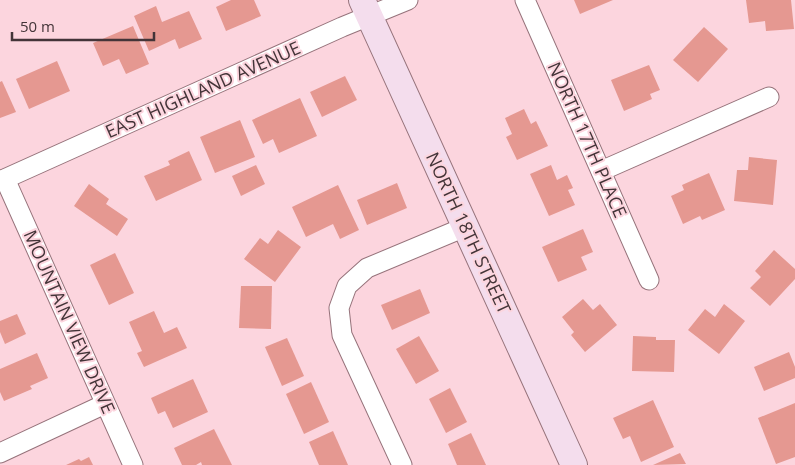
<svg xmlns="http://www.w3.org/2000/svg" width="795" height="465" font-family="'Open Sans',sans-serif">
<rect width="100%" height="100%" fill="#fcd5de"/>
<!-- building -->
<g fill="#e59891">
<polygon points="231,0 254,0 261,16 226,31 216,7"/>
<polygon points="574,0 613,0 580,14"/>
<polygon points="746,0 791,0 794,29 766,31 765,21 749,23"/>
<polygon points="156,6 162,22 189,11 202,39 179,49 175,39 149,51 134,16"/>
<polygon points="133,26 149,64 126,74 119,59 103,66 93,43"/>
<polygon points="704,27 728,49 698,82 673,60"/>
<polygon points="57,61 70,91 29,109 16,79"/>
<polygon points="649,65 660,90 650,94 652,99 624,111 611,80"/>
<polygon points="345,76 357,100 322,117 310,92"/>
<polygon points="2,81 16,112 0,118 0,82"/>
<polygon points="300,98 317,136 279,153 273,139 263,144 252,120"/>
<polygon points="524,109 531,124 536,121 548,146 517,160 506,137 512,134 505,118"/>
<polygon points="240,120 255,157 215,173 200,137"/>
<polygon points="189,151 202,180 156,201 144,176 170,165 168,161"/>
<polygon points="749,157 777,160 773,205 734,201 737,170 748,170"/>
<polygon points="256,165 265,184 241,196 232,176"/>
<polygon points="551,165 557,180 567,175 573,188 568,190 575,205 549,216 530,174"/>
<polygon points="709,173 725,210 702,220 700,216 683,224 671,196 684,190 682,185"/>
<polygon points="397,183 407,208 367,225 357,200"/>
<polygon points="89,184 109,199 106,204 128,219 117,236 74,206"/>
<polygon points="338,185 359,230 340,239 333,224 306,237 292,207"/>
<polygon points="583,229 593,252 581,257 587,270 558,282 542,247"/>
<polygon points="278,230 301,247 275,282 244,259 260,238 268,244"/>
<polygon points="774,250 795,269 795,279 770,306 750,288 761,277 755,271"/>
<polygon points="115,253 134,293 109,305 90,265"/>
<polygon points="241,286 272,286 271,329 239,328"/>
<polygon points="420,289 430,313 392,330 381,305"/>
<polygon points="583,299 593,310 600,304 617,325 585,352 571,335 574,332 562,317"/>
<polygon points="724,304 745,321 719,354 688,330 705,309 715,317"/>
<polygon points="154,311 164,333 177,327 187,348 144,367 137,353 142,351 129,322"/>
<polygon points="17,314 26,334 5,344 0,332 0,321"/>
<polygon points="419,336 439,371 416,384 396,349"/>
<polygon points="633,336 656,337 656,340 675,340 674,372 632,371"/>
<polygon points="287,338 304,376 282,386 265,347"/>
<polygon points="789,352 795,367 795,378 764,391 754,367"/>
<polygon points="37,353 48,378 30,386 32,389 4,401 0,392 0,369"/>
<polygon points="193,379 208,412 173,428 165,411 158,414 151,398"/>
<polygon points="311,382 329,422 304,434 286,394"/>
<polygon points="450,388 467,422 446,433 429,399"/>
<polygon points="653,400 674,447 641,462 630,436 623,439 613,418"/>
<polygon points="795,403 795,457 776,464 758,418"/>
<polygon points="214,429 232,465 202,465 201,462 196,465 182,465 174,448"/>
<polygon points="333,431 348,465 319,465 309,442"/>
<polygon points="471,433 486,465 457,465 448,444"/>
<polygon points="680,453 686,464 653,465"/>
<polygon points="89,457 93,465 66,465 79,459 81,461"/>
</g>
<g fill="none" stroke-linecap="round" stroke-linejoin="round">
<!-- street casing -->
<g stroke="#96737b" stroke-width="21">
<g id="street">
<polyline points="525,0 649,280"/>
<polyline points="601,171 769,97"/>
<polyline points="5,179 133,465"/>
<polyline points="0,181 342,27 408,0"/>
<polyline points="0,453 105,404"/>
<polyline points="402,465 342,335 339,308 347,286 367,268 465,227"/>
</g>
</g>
<!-- secondary casing -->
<g stroke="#96737b" stroke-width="28">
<polyline id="secondary" points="362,0 574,465"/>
</g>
<!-- street -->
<use href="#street" stroke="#fff" stroke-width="19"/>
<!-- secondary -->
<use href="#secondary" stroke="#f4dded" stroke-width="26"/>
</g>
<g text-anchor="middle" stroke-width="4" stroke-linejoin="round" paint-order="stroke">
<!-- street labels -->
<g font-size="18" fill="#433438" stroke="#fcd5de">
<text transform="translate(203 90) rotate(-24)" y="6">EAST HIGHLAND AVENUE</text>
<text transform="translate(587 140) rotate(66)" y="6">NORTH 17TH PLACE</text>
<text transform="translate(468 233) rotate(65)" y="6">NORTH 18TH STREET</text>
<text transform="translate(69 322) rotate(66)" y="6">MOUNTAIN VIEW DRIVE</text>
</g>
</g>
<!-- scale -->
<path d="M12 32v8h142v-8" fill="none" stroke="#433438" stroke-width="2.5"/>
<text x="20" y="32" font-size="15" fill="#433438" stroke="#fcd5de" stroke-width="4" paint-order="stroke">50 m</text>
</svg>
